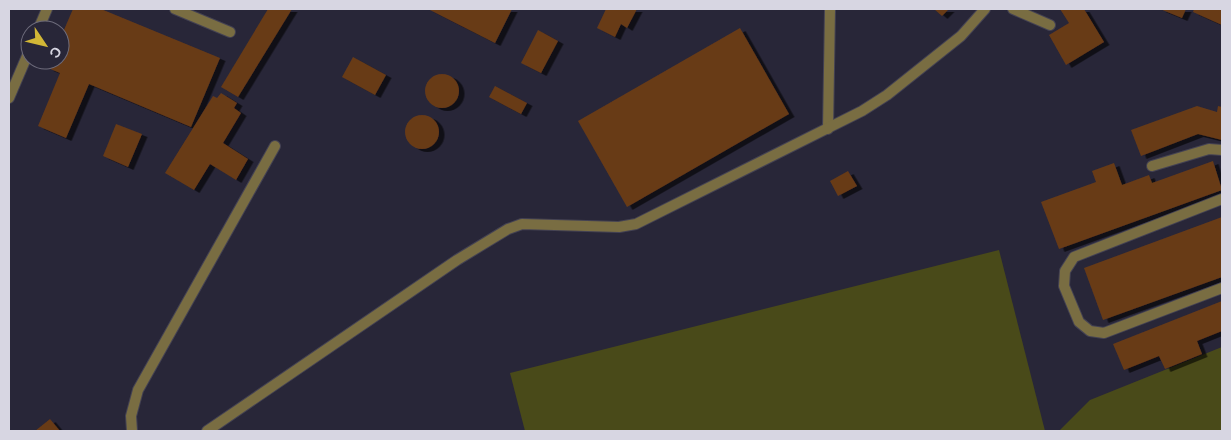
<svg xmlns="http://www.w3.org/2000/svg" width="1231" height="440" font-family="Barlow,sans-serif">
<defs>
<filter id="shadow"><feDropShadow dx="5.5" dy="3" stdDeviation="0" flood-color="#0009"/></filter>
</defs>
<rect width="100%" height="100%" fill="#282638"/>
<!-- green -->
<g fill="#494a19">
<polygon points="999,250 1045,431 525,431 510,373"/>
<polygon points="1222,347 1222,431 1059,431 1090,400"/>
</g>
<!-- building -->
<g fill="#673a19" filter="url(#shadow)">
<polygon points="73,9 101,9 220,58 191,127 89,84 66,138 38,126 60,73 48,68 51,60 60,60 60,39"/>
<polygon points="268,9 292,9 238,97 221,87"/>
<polygon points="428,9 512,9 495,43"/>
<polygon points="606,9 637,9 627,28 621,24 615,37 597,28"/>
<polygon points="934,9 949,9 942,16"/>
<polygon points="1060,9 1084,9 1104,42 1066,65 1049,35 1069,23"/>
<polygon points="1160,9 1186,9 1182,18"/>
<polygon points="1194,9 1222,9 1222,25 1193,12"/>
<polygon points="740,28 789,114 627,207 578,121"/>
<polygon points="538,30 558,41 541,73 521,63"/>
<polygon points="353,57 386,75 375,95 342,77"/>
<circle cx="442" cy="91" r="17"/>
<polygon points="495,86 527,103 521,114 489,97"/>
<polygon points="221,93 237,103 234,108 241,113 223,143 248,159 236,180 210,164 194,190 165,173 213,96 217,98"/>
<polygon points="1197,106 1217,112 1218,106 1222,107 1222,140 1198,134 1141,156 1131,130"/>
<circle cx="422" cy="132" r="17"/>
<polygon points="116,124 142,134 128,167 103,156"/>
<polygon points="1213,161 1222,190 1059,249 1041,202 1096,182 1092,171 1114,163 1122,185 1149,175 1152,183"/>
<polygon points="848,171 857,186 838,196 830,181"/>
<polygon points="1222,217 1222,277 1103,320 1084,268"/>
<polygon points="1222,301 1222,331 1197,341 1202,354 1165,369 1159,356 1124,370 1113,344"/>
<polygon points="50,419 60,431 35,431"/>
</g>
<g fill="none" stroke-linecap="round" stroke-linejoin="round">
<!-- lane casing -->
<g stroke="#444253" stroke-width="12">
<g id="lane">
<polyline points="175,9 230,32"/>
<polyline points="1013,9 1050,25"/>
<polyline points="38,30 47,9"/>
<polyline points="9,98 30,49"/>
<polyline points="828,129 830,9"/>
<polyline points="1152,166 1209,149 1222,150"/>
<polyline points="1222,199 1074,257 1065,271 1064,286 1079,322 1090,331 1104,333 1222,288"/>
<polyline points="132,431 131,416 138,390 275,146"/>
<polyline points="207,431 457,260 508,229 522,224 619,227 636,224 862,111 887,95 961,36 985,9"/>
</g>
</g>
<!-- lane -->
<use href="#lane" stroke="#796d42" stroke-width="10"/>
</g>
<!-- border -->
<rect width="1231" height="440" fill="none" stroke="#d7d6e2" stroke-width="20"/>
<!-- north arrow -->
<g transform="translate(45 45) rotate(125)"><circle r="24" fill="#282638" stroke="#6e6c7c"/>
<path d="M0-4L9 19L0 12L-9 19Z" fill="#d2b736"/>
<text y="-8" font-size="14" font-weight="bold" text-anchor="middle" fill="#d7d6e2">С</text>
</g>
</svg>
